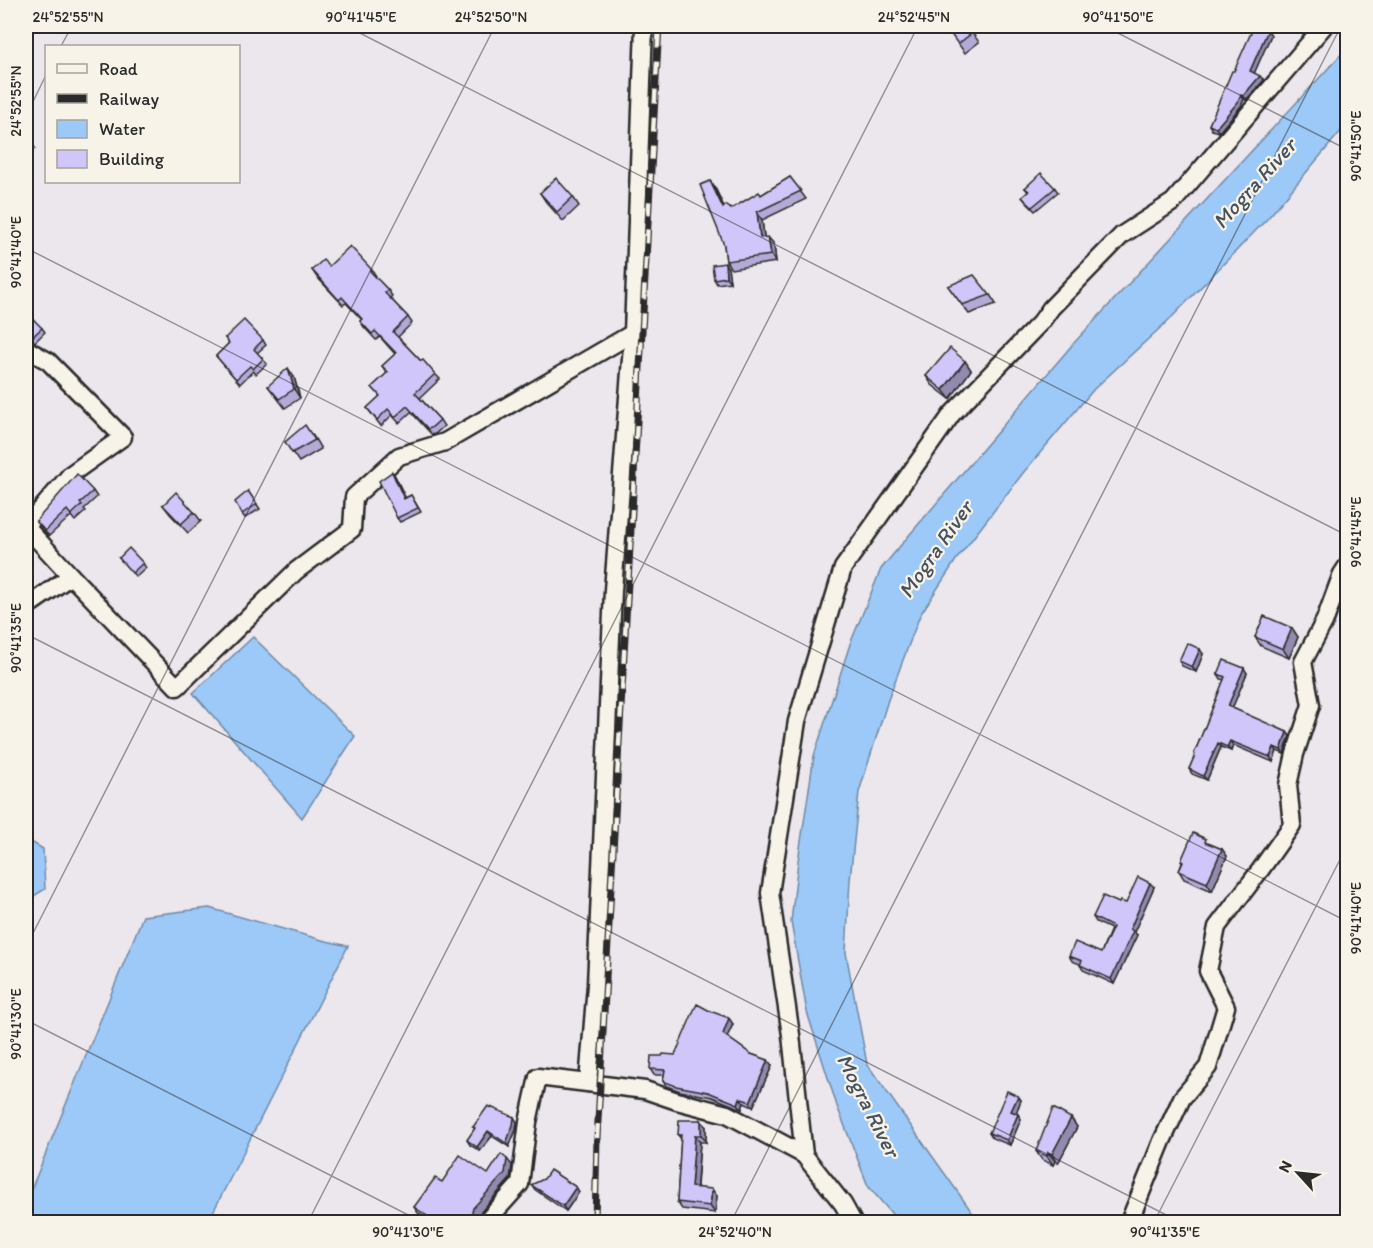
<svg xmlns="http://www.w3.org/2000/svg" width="1373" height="1248" font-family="Itim,sans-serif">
<rect width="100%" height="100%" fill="#ece6ed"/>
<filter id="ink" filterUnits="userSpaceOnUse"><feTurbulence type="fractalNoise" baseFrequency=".0167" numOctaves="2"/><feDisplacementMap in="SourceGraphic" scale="12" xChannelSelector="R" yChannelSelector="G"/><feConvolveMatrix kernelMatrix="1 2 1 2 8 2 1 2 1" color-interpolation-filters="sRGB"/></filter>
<g filter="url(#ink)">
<!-- water -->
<g fill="#9cc9f7" stroke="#6f8aa5" stroke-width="1.5">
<polygon points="1347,48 1347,124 1268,218 1172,317 1094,389 1023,473 956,560 920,615 888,700 859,792 850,880 846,953 867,1064 979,1222 899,1222 868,1186 837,1106 807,1012 791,922 798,861 814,756 850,644 881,569 911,533 1073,344"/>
<polygon points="253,637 355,736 302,818 193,693"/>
<polygon points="26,839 43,849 45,889 26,901"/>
<polygon points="209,908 322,940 348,946 208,1222 26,1222 26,1202 143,916"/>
</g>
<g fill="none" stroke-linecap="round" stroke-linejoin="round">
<!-- street casing -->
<g stroke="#2b2b2b" stroke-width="21">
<g id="street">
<polyline points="26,349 48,361 123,437 71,474 26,527 71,576 26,607"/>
<polyline points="71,576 177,687 296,571 352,529 354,497 399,456 445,442 633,333"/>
<polyline points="588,1083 596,985 613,590 633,333 644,26"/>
<polyline points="804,1155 791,1035 770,893 797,721 843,568 952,414 1041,322 1051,308 1122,235 1173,202 1324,26"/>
<polyline points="486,1222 520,1184 528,1122 538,1077 645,1090 677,1101 727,1114 804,1155 843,1204 853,1222"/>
<polyline points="1129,1222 1162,1141 1182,1098 1208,1067 1226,1007 1208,971 1217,927 1261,869 1292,825 1288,785 1295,754 1311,705 1303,662 1325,620 1342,574 1348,565"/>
</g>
</g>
<!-- street -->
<use href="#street" stroke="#f7f3e8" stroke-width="16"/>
<!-- rail casing -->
<g stroke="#2b2b2b" stroke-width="7">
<polyline id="rail" points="595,1222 597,1139 659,26"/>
</g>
<!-- rail -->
<use href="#rail" stroke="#f7f3e8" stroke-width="4.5" stroke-dasharray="14" stroke-linecap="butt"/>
</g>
<!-- wall -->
<g fill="#b4aad6" stroke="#2b2b2b" stroke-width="1.5">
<polygon points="967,26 979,42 965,53 948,30"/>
<polygon points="1271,35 1254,73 1264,80 1246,100 1244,99 1241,106 1219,132 1212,130 1209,125 1234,71"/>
<polygon points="790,177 806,199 762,220 764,237 774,244 776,262 731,269 726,261 724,245 710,181 715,188 724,207 731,209 761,195"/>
<polygon points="1025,188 1055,188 1058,192 1035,211 1026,202 1022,197 1028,192"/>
<polygon points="540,193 573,197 579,206 563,221 546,202"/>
<polygon points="329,266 372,270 376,276 375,277 388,290 392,296 390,298 408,317 412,323 398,337 421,361 435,374 440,379 420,398 440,420 444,426 435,434 432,435 411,412 399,423 392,415 381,426 367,408 380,396 372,387 387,373 382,366 395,354 380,337 376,340 364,327 360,321 362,320 346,303 343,305 316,276 312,270"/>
<polygon points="728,268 730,282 717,284 714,279"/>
<polygon points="948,286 990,295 996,304 969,314"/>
<polygon points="26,324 42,328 45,332 35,342 26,333"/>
<polygon points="225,338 263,340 266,345 257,353 267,364 256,374 253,371 240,384 216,356 229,343"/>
<polygon points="965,361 971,370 950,399 932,385 926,376"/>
<polygon points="294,377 300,398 285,408 268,386"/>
<polygon points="312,434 321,449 299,462 285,442"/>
<polygon points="392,472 395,476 405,498 411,495 421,512 400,522 397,518"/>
<polygon points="93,491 97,497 84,509 86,511 75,521 71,516 49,536 36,521"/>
<polygon points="248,491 260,509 245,518 242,514"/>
<polygon points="163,505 194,512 201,521 188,533 170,514"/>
<polygon points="119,558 143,563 146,568 136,577"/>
<polygon points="1292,628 1298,637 1289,658 1261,646 1255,637"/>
<polygon points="1203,654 1196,672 1182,666 1179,661"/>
<polygon points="1247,673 1232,708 1287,732 1290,736 1284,754 1277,751 1273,762 1233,745 1231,751 1221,747 1207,780 1192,774 1189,769 1195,756 1194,754 1224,680 1221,679 1218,674"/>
<polygon points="1210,844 1222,849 1227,856 1212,891 1184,879 1179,871 1182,863 1181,861"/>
<polygon points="1154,887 1134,932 1137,935 1114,984 1083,970 1080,965 1080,964 1072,961 1069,956 1101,953 1111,929 1096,922 1093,917 1119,903 1126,903"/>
<polygon points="710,1011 733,1024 727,1037 751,1054 768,1060 772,1066 753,1107 744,1103 742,1109 712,1097 680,1091 666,1086 663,1081 664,1075 654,1075 650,1069 675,1055"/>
<polygon points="1018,1096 1021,1100 1016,1113 1021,1119 1010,1145 992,1138 989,1133"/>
<polygon points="1071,1118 1077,1127 1058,1163 1055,1161 1053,1165 1042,1160 1036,1151"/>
<polygon points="517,1122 516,1130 509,1147 492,1136 480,1151 470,1145 467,1140 475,1129 473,1127"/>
<polygon points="706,1127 706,1142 700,1142 697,1187 717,1196 715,1213 682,1209 677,1202 681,1139 678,1135"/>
<polygon points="512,1165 510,1179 478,1215 476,1222 432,1222 418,1213 414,1207 442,1182 488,1174"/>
<polygon points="544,1179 576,1187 579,1192 566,1211 534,1189 531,1185"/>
</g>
<!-- shaded-wall -->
<g fill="#928bae" stroke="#2b2b2b" stroke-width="1.5">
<polygon points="1268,30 1271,35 1253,76 1250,71"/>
<polygon points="1260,76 1264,80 1246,100 1243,96"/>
<polygon points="1241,95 1244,99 1241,106 1219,132 1216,128"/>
<polygon points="28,139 35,148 26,160 26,143"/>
<polygon points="710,181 715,188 728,215 723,208"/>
<polygon points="757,212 762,220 765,245 760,238"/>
<polygon points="768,237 774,244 776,262 771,255"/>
<polygon points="725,263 728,268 730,282 726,277"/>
<polygon points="965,361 971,370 950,399 943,390"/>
<polygon points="288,368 294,377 300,398 294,389"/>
<polygon points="392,472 395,476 408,503 404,499"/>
<polygon points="1292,628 1298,637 1289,658 1283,649"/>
<polygon points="1200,649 1203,654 1196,672 1192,667"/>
<polygon points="1244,668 1247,673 1231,711 1228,706"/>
<polygon points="1287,732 1290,736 1284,754 1281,750"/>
<polygon points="1230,741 1233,745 1231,751 1227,747"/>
<polygon points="1218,743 1221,747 1207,780 1203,776"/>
<polygon points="1274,747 1277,751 1273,762 1270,757"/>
<polygon points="1222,849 1227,856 1212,891 1207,883"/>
<polygon points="1150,883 1154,887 1134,932 1137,935 1114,984 1111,979 1130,929"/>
<polygon points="729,1018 733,1024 726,1039 723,1034"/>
<polygon points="768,1060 772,1066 753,1107 750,1102"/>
<polygon points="1018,1096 1021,1100 1015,1116 1011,1111"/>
<polygon points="740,1098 744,1103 742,1109 738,1104"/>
<polygon points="1018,1114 1021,1119 1010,1145 1007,1140"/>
<polygon points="514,1117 517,1122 516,1130 509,1147 506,1143"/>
<polygon points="1071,1118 1077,1127 1058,1163 1052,1154"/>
<polygon points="701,1120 706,1127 706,1142 701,1135"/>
<polygon points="488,1131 492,1136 480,1151 477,1147"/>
<polygon points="695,1135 700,1142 696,1194 691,1187"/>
<polygon points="1048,1152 1055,1161 1053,1165 1047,1156"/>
<polygon points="507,1159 512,1165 510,1179 478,1215 476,1222 467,1222 473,1208"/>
<polygon points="576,1187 579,1192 566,1211 563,1206"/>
<polygon points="712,1189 717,1196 715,1213 710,1206"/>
</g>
<!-- building -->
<g fill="#d1c6f9" stroke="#2b2b2b" stroke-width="1.5">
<polygon points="954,26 967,26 972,33 958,44 948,30"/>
<polygon points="1254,26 1258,26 1268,30 1250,71 1260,76 1243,96 1241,95 1238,102 1216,128 1209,125 1232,71 1234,71"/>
<polygon points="1041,173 1055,188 1032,207 1022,197 1029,191 1025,188"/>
<polygon points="790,177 801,191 757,212 760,238 768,237 771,255 726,261 724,245 700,185 710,181 723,208 726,205 731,209 759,192 761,195"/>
<polygon points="556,178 573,197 557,212 540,193"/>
<polygon points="350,246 372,270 370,271 388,290 385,293 408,317 393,332 421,361 423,360 435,374 415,393 440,420 431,428 428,429 407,406 395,417 388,409 377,420 367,408 380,396 372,387 388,372 382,366 396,353 375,331 372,334 360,321 362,319 342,297 339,300 312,270 323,260 329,266"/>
<polygon points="725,263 726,277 714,279 712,265"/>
<polygon points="974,275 990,295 962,305 948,286"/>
<polygon points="32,318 42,328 32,337 26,332 26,324"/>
<polygon points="244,320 263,340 254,349 263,359 253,369 250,366 236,379 216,356 229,343 225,338"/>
<polygon points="950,348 965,361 943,390 926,376"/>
<polygon points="288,368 294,389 279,399 268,386"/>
<polygon points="305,425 315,440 292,453 285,442"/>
<polygon points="392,472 404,499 411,495 418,508 397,518 379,481"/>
<polygon points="77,474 93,491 80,503 82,505 71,515 67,510 45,531 36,521"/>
<polygon points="248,491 257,504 242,514 235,502"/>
<polygon points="176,492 194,512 181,524 163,505"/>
<polygon points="129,548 143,563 132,573 119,558"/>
<polygon points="1264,616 1292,628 1283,649 1255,637"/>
<polygon points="1187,643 1200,649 1192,667 1179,661"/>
<polygon points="1224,660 1244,668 1228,706 1287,732 1281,750 1274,747 1270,757 1230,741 1227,747 1218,743 1203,776 1189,769 1195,755 1194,754 1225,677 1218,674"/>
<polygon points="1193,833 1206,839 1205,842 1222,849 1207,883 1179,871 1183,862 1181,861"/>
<polygon points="1138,877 1150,883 1130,929 1133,931 1111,979 1080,965 1082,961 1069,956 1075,942 1101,953 1113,927 1093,917 1103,896 1119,903 1120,901 1126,903"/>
<polygon points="697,1004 710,1011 729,1018 723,1034 751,1054 768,1060 750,1102 740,1098 738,1104 708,1092 676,1086 663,1081 665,1070 650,1069 651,1056 662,1056 663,1054 675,1055 694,1010"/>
<polygon points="1007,1091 1018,1096 1011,1111 1018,1114 1007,1140 989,1133"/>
<polygon points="488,1106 514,1117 513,1125 506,1143 488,1131 477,1147 467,1140 475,1128 473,1127"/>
<polygon points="1053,1108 1071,1118 1052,1154 1048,1152 1047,1156 1036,1151"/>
<polygon points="679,1120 701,1120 701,1135 695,1135 691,1187 712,1189 710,1206 677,1202 681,1135 678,1135"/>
<polygon points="501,1154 507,1159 505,1173 473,1208 471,1216 467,1222 435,1222 436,1222 414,1207 435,1178 442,1182 460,1155 488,1174"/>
<polygon points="550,1170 576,1187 563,1206 531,1185 544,1179"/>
</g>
</g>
<!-- ticks -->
<path fill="none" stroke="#2b2b2b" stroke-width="1.5" stroke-opacity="0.45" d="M346,26L1348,536M1104,26L1348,150M61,46L72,26M26,116L46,75M26,248L1348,922M26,634L1180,1222M26,947L495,26M26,1020L422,1222M308,1222L918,26M731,1222L1341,26M1154,1222L1348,844"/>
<g text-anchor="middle" stroke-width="4.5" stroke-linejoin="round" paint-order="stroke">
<!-- water labels -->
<g font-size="22" font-style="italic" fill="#47525e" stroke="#f7f3e8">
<text transform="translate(1254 183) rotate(-48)" y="8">Mogra River</text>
<text transform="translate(935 549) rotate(-55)" y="8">Mogra River</text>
<text transform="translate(869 1105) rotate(63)" y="8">Mogra River</text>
</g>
</g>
<!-- margin -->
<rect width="1373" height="1248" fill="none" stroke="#f7f3e8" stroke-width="66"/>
<!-- legend -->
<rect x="45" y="45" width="195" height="138" fill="#f7f3e8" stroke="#a5a39c" stroke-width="1.5"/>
<rect x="57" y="64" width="30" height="9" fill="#f7f3e8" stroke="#a5a39c" stroke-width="1.5"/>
<text x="99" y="75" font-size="18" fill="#2b2b2b">Road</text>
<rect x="57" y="94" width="30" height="9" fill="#2b2b2b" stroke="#a5a39c" stroke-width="1.5"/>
<text x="99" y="105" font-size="18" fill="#2b2b2b">Railway</text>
<rect x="57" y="120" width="30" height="18" fill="#9cc9f7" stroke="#a5a39c" stroke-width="1.5"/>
<text x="99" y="135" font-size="18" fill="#2b2b2b">Water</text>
<rect x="57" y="150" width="30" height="18" fill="#d1c6f9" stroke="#a5a39c" stroke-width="1.5"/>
<text x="99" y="165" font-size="18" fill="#2b2b2b">Building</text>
<!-- north arrow -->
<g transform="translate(1298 1173) rotate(297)" stroke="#f7f3e8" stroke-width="4.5" paint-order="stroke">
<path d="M0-4.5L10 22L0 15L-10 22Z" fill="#2b2b2b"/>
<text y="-9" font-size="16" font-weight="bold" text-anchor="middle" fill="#2b2b2b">N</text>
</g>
<rect x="33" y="33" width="1307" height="1182" fill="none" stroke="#2b2b2b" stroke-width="2"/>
<g font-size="15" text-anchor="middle" fill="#2b2b2b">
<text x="68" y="22">24°52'55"N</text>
<text x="361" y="22">90°41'45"E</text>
<text x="491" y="22">24°52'50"N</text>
<text x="914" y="22">24°52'45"N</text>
<text x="1118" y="22">90°41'50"E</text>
<text transform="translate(16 101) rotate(-90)" y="5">24°52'55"N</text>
<text transform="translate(1356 146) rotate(-90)" y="5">90°41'50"E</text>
<text transform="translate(16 252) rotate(-90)" y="5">90°41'40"E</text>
<text transform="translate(1356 532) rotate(-90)" y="5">90°41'45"E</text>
<text transform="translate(16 638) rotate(-90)" y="5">90°41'35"E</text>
<text transform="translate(1356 918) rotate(-90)" y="5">90°41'40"E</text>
<text transform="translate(16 1024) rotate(-90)" y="5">90°41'30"E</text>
<text x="408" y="1237">90°41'30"E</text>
<text x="735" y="1237">24°52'40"N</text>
<text x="1165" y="1237">90°41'35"E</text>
</g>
</svg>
